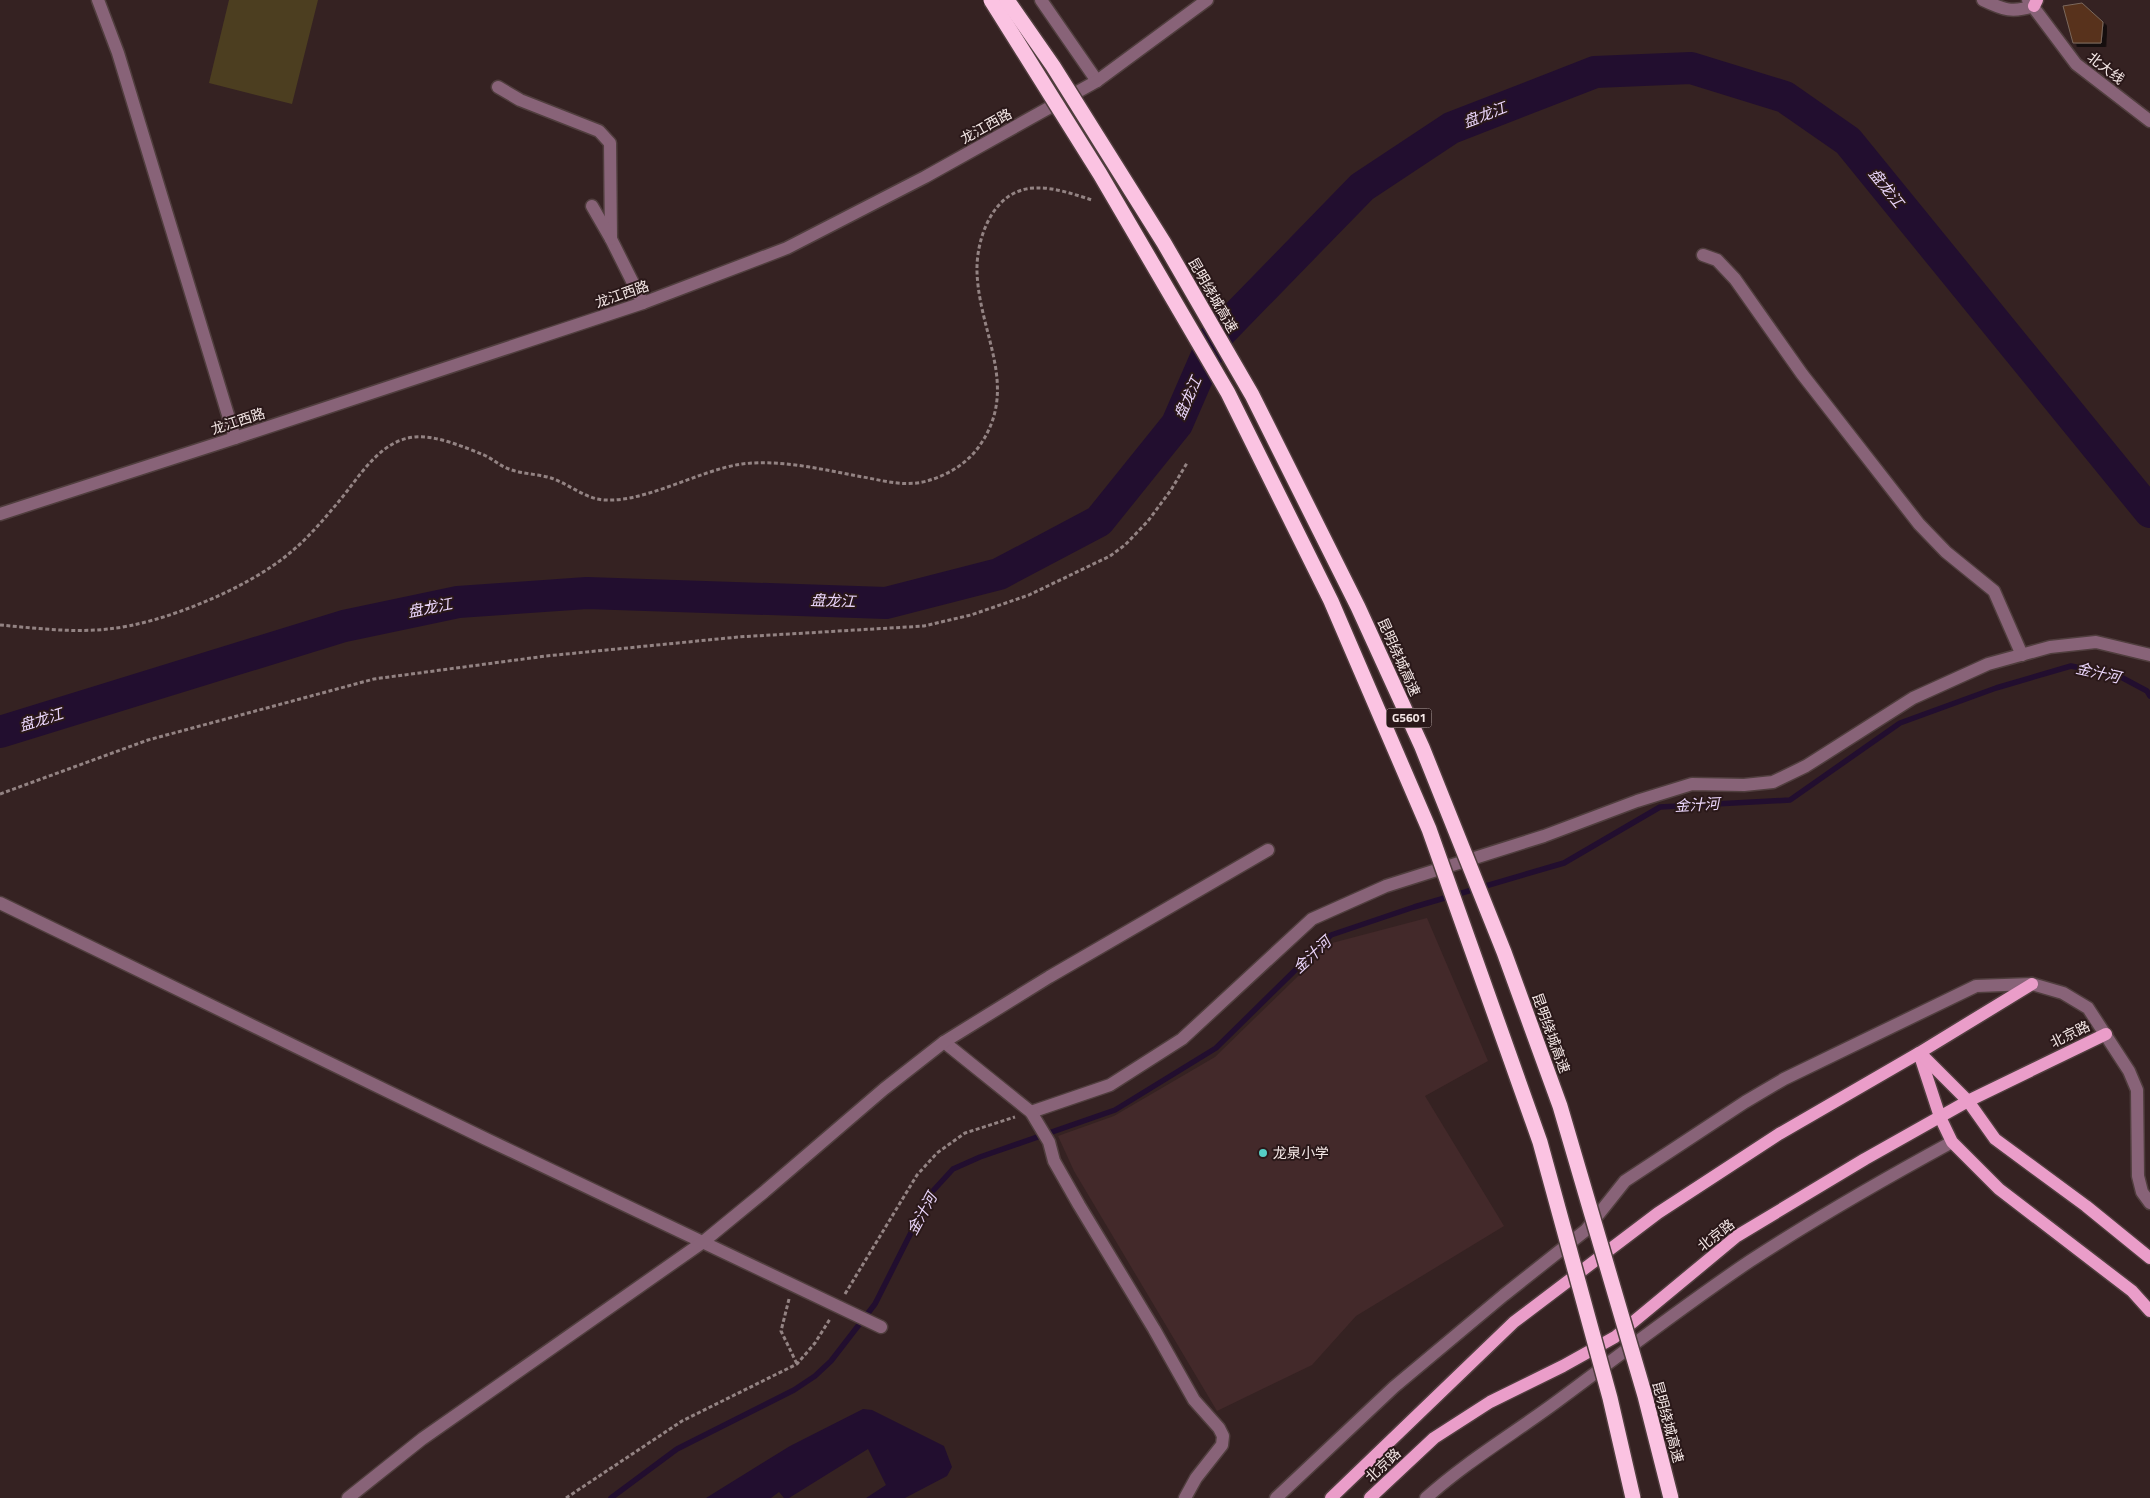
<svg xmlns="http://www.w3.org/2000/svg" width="2150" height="1498" font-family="'Titillium Web','Noto Sans SC',sans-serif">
<defs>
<filter id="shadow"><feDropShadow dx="4.5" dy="4.5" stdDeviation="0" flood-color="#0009"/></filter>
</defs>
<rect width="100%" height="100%" fill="#352222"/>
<!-- built -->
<polygon fill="#43292a" points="1427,918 1488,1061 1425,1096 1504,1226 1356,1316 1312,1365 1217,1411 1074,1171 1058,1136 1114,1116 1215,1057 1332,943"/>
<!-- green -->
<polygon fill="#4c3e20" points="229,0 318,0 292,104 209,83"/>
<!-- water -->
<polygon fill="#220e2f" points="863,1409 872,1410 944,1446 952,1467 947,1476 905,1498 866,1498 886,1485 868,1449 789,1498 784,1498 779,1492 771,1498 706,1498 790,1446"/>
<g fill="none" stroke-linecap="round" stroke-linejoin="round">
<!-- stream -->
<polyline stroke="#220e2f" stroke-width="5.5" points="611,1498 677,1449 794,1390 815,1376 831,1361 875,1304 931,1193 953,1169 980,1157 1115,1110 1216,1048 1331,935 1414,907 1564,863 1660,807 1790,800 1900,723 1996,688 2071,666 2119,676 2147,691 2150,696"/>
<!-- river -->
<polyline stroke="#220e2f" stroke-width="32" points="0,732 344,626 458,602 587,593 886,603 999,574 1099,521 1177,424 1214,339 1362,187 1451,128 1595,72 1691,68 1785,97 1848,141 2150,512"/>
</g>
<!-- building -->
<polygon fill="#58331a" stroke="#7b685d" filter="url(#shadow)" points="2082,3 2103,22 2101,43 2073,43 2063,6"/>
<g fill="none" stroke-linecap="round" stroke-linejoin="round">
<!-- minor casing -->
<g stroke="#503e3e" stroke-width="15">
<g id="minor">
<polyline points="98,0 118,53 235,438"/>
<polyline points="1041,0 1097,81"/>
<path d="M1983,0C2004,10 2012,13 2034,6"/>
<polyline points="2028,0 2076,64 2150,121"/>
<polyline points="498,87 520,100 599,131 610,143 611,239 643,303"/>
<polyline points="592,206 611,239"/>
<polyline points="1703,255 1717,260 1735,279 1802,374 1919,524 1946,552 1994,591 2022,655"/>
<polyline points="0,514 235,438 643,303 787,248 925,177 1097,81 1207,0"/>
<polyline points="0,903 486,1139 881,1327"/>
<polyline points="944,1042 1031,1112 1110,1085 1182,1039 1312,919 1386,886 1544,836 1637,801 1692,784 1744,785 1773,782 1806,766 1913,698 1988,664 2050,647 2096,642 2150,655"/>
<polyline points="1031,1112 1049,1142 1054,1161 1079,1205 1154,1329 1194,1400 1219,1428 1223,1436 1222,1445 1196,1478 1185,1498"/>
<polyline points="348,1498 422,1439 703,1242 764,1192 884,1089 944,1042 1049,977 1268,850"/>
<polyline points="1276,1498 1394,1387 1504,1295 1586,1230 1625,1181 1745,1102 1784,1079 1976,986 2032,984 2063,993 2088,1008 2129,1071 2137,1090 2138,1176 2142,1192 2150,1203"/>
<path d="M1426,1498C1468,1460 1518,1431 1563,1397C1625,1351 1686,1304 1750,1261C1816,1218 1884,1179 1952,1142"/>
</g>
</g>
<!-- major casing -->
<g stroke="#503e3e" stroke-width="15">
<g id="major">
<polyline points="2034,6 2037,0"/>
<polyline points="1919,1053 1940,1117 1952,1142 1999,1189 2132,1291 2150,1311"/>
<polyline points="1922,1055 1968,1101 1995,1139 2086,1206 2150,1258"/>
<polyline points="1331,1498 1514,1322 1658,1213 1779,1134 1919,1053 2032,984"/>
<polyline points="1370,1498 1434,1438 1490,1402 1563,1366 1615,1337 1737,1236 1865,1159 1968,1101 2106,1034"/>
</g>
</g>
<!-- path -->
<g stroke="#938383" stroke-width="3" stroke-dasharray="4 2.5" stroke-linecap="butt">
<path d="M0,625C35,628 72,633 108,629C162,624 249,588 291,552C309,537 325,518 340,500C360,476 380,440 415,437C436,435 464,447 484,455C493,459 500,466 509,469C522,474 538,474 551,478C566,483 581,495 597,499C638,507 698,470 742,464C782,459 824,470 863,477C885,481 905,487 927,481C948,475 968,463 980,445C1020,387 979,334 977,272C976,237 994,188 1036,188C1054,187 1076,195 1092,200"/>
<polyline points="0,794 148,740 374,679 546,656 738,637 924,626 971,615 1029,595 1110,556 1125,545 1148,521 1171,490 1187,463"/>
<polyline points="845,1294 917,1175 937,1153 965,1133 1015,1117"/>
<polyline points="789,1299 781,1331 797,1364"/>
<polyline points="566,1498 682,1421 797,1364 815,1343 830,1319"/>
</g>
<!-- minor -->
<use href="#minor" stroke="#886378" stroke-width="12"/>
<!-- major -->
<use href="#major" stroke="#ea9dc9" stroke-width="12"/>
<!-- highway-bridge casing -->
<g stroke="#503e3e" stroke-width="18" stroke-linecap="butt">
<g id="highway-bridge">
<polyline points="991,0 1100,174 1228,393 1331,601 1429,829 1540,1142 1610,1398 1633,1498"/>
<polyline points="1007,0 1053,66 1164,243 1252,395 1358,607 1422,747 1504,952 1560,1106 1645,1396 1671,1498"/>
</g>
</g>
<!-- highway-bridge -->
<use href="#highway-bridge" stroke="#fbc3e2" stroke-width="15"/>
</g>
<!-- markers -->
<circle fill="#55cec5" stroke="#2a1819" stroke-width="2" cx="1263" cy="1153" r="5"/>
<g text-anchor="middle" stroke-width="4" stroke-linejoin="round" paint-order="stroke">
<!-- shield labels -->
<rect fill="#2a1819" stroke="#b8aaa9" stroke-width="1" x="1386.5" y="708.5" width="45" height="19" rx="4"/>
<g font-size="12" font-weight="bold" fill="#f5e8e7">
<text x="1409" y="722">G5601</text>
</g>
<!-- street labels -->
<g font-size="14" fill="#f5e8e7" stroke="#2a1819">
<text transform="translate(2106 68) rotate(38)" y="5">北大线</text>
<text transform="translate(986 126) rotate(-29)" y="5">龙江西路</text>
<text transform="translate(622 294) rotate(-19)" y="5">龙江西路</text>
<text transform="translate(1213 295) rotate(60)" y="5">昆明绕城高速</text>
<text transform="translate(238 421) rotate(-18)" y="5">龙江西路</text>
<text transform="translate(1399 657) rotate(66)" y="5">昆明绕城高速</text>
<text transform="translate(1551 1033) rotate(70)" y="5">昆明绕城高速</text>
<text transform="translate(2070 1034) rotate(-26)" y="5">北京路</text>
<text transform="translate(1716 1235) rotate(-38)" y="5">北京路</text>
<text transform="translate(1668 1422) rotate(75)" y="5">昆明绕城高速</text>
<text transform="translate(1383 1465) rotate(-43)" y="5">北京路</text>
</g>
<!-- poi labels -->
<g font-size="14" fill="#f5e8e7" stroke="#2a1819" text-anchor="start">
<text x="1273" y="1158">龙泉小学</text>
</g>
<!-- water labels -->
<g font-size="15" font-style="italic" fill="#ebd6fc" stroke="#2a1819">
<text transform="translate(1485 115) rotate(-21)" y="5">盘龙江</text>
<text transform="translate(1886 188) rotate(51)" y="5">盘龙江</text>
<text transform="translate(1188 398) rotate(-66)" y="5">盘龙江</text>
<text transform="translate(833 601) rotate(2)" y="5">盘龙江</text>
<text transform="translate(430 608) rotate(-11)" y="5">盘龙江</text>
<text transform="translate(2098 673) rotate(13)" y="5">金汁河</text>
<text transform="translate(41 720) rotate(-17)" y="5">盘龙江</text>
<text transform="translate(1697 805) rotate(-3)" y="5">金汁河</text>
<text transform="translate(1312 955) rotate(-43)" y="5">金汁河</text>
<text transform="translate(922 1214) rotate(-61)" y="5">金汁河</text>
</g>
</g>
</svg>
